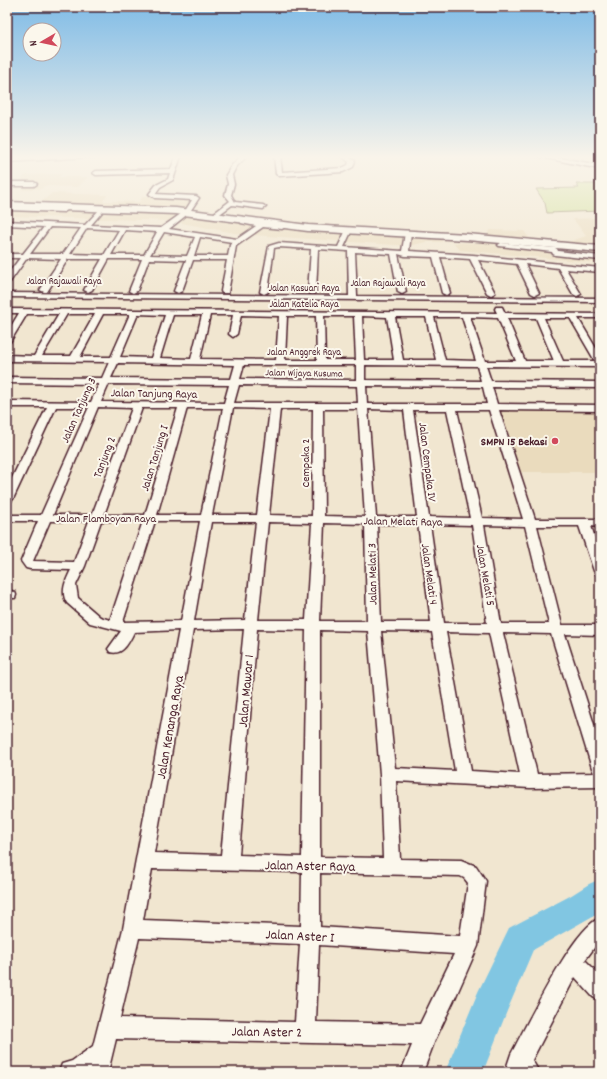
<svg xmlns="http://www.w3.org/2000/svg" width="607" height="1079" font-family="Dekko,sans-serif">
<rect width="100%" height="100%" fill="#f1e6d0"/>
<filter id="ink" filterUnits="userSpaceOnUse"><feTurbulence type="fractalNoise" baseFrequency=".025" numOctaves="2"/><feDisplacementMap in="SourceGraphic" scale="8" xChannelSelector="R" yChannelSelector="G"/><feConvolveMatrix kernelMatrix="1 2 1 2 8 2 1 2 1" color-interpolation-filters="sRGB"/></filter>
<g filter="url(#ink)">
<!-- built -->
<g fill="#eadbbd">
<polygon points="62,174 59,177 88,177 78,187 44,186 41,189 35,188 32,190 22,190 24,187 13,187 14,185 12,185 15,182 20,182 25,175"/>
<polygon points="52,193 107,195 103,201 139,202 143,196 196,198 188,210 210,212 255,220 302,226 439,232 442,242 485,243 489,230 524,231 536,247 565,243 586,236 573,219 600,218 600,263 460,250 453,242 426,242 409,246 240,234 171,221 7,216 7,204 38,205"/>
<polygon points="499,410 600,411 600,472 521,472"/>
</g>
<!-- green -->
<polygon fill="#cdde92" stroke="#8c7e5e" points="576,184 600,184 600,211 547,213 545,203 536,189 579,188"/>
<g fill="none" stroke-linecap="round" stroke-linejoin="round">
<!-- river -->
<polygon fill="#81c6e2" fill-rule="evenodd" points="600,879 600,912 533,950 507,1011 483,1072 445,1072 478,992 509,928 570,896 589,884"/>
<!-- street casing -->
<g stroke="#4a1f2b" stroke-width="3">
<g id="street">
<polygon points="55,156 107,156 7,162 7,158"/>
<path d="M176,156H181L173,180L160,187L155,194L196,196L199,198L189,213L169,229L237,239L256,226L241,223V221L261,222L264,221L285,227L282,229L263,227L236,246L228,293H222L221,291L227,260H193L182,291L178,293L174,291L186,260L149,259L137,291L133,293L129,291L142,259H109L92,290L88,292L84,290L102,259H68L47,292H44L40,290L61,259L27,258L10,282H7V275L20,258H7V254H23L44,227L7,225V221L85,225L100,209L103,211L91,225L161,228L185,211L192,200L155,198L149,194L156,185L168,179L170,173L96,175L93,173L96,171L171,169ZM50,227L81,228L63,254H30ZM87,228L119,230L104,255L70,254ZM125,230L157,232L144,255H111ZM164,232L195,237L187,256L150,255ZM200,237L232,242L230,245L228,256H194Z"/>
<polygon points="241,156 247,156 236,167 232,175 234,184 231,195 235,202 263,205 266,207 263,209 232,205 217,216 213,216 213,214 230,201 225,195 228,184 226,175 232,165"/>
<polygon points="274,156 280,156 282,172 342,168 348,165 349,162 342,156 348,156 355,161 353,167 343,172 279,176 276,174"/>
<polygon points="536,156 549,156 600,165 600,169"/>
<polygon points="7,182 34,182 37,184 34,186 7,186"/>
<polygon points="7,206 64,208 67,210 64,212 7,210"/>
<polygon points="349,228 352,230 344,247 402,251 405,233 408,231 411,233 409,251 473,255 600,268 600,272 566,269 581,294 577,296 573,294 558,268 525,264 539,293 535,295 531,293 517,264 478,260 495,293 491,295 487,293 470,259 440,257 450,293 446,295 442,293 433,257 405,256 398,254 406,292 402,294 398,292 391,254 355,252 357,296 600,298 600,302 7,297 7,293 349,296 348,251 318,249 316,292 312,294 308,292 311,249 279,247 274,248 268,292 264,294 260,292 269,246 279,243 338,247 346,230"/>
<polygon points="501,243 555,248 557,249 558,251 600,256 600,260 555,255 553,254 552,252 499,246 498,245"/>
<path d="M496,307H502L505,313L600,314V318H578L600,355V367L486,366L491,381L600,382V388L492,387L497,404L600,405V411L499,410L535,519H600V527L591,526L600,553V575L596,574L594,571L579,526H537L562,625H600V635L565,634L600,743V787L530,788L396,781L400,859L461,860L476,866L486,881L478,946L456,996L435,1040L423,1072H401L412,1045L116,1039L108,1072H59L62,1064L72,1061L93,1046L123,929L179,630L134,632C129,642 123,656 110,652L108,649L121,631L90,623L67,603C60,592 66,580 71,570L30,569L26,568L21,561L38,521H7V515H41L89,407H56L13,499L11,501L7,502V488L47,407H7V401L91,402L99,384L7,383V377L102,378L109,362L7,361V355L34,356L59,314H27L10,342L7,343V333L19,313H7V309L497,313L495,309ZM67,314H95L71,356H42ZM103,314H130L111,357H80ZM138,314L165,315L151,358L120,357ZM173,315H202L191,359L160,358ZM210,315H233L229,334L233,337L237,334L241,315L279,316L276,360L200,359ZM287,316H316L317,360H285ZM324,316H354L356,360H325ZM362,316L387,317L394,360H364ZM395,317H426L436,360H403ZM434,317H462L476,361L445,360ZM470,317L498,318L516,361H485ZM507,318H536L554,361H525ZM544,318H570L595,361H563ZM118,363L235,365L231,379L111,378ZM244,365H356V380L240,379ZM365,365L477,366L481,381L365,380ZM109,384L229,385L224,403L101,402ZM239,385L357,386L358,403H234ZM366,386L483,387L487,404H367ZM98,407L132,408L92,515H53ZM142,408H178L145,515H104ZM187,408H223L201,515H157ZM233,408L270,409L257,515H212ZM280,409H313L312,516L269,515ZM323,409H358L365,517L324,516ZM368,409L404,410L417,517H376ZM413,410H447L470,518L429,517ZM457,410H489L523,519L482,518ZM50,521H89L74,562L33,561ZM101,521H143L110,620L100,617L78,598L76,585L85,566ZM155,521H200L181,621L123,622ZM211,522H256L245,620L194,621ZM268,522L312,523L306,620H258ZM324,523L365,524L367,621H320ZM377,524H418L431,622H381ZM430,524L472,525L487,623H444ZM484,525L525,526L549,624H501ZM244,629L221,855L154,853L193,630ZM257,629L306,630L302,857L239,855ZM320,630L368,631L380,774L383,858L320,857ZM381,631L432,632L455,771L395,768ZM446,632L489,633L520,774L471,771ZM503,633L551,634L592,768L594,773H597L537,774ZM152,869L302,872L301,926L143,920ZM320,873L460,876L464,878L468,883L460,936L320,927ZM139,938L300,944L295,1022L120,1018ZM319,945L454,954L420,1024L316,1022Z"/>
<polygon points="7,590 15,592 16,595 15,598 7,598"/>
<path d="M600,918V940L585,960L600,975V1000L593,997L575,977L532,1060L539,1072H505L511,1054C527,1025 572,929 600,918Z"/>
</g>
</g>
<!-- secondary casing -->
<g stroke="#4a1f2b" stroke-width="3">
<polygon id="secondary" points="7,202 176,208 308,225 467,234 600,246 600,252 467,240 308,231 176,214 7,208"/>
</g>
<!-- street -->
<use href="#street" fill="#fbf7ec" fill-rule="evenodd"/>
<!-- secondary -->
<use href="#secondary" fill="#fbf7ec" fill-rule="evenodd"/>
</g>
</g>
<!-- sky -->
<linearGradient id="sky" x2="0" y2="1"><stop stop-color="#7fbbe6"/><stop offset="0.51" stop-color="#f9f4ea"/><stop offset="1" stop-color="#f9f4ea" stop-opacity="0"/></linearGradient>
<rect width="607" height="308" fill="url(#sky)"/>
<!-- markers -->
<circle fill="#d1495b" stroke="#fbf7ec" stroke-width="1.5" cx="555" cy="441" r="4"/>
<g text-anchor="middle" stroke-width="4" stroke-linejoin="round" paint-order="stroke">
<!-- far-street labels -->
<g font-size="10" fill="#4a1f2b" stroke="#fbf7ec">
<text x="64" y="284">Jalan Rajawali Raya</text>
<text x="388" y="286">Jalan Rajawali Raya</text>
<text x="304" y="291">Jalan Kasuari Raya</text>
<text x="304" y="307">Jalan Katelia Raya</text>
<text x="304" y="355">Jalan Anggrek Raya</text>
<text transform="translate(304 372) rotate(1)" y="4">Jalan Wijaya Kusuma</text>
</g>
<!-- street labels -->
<g font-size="12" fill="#4a1f2b" stroke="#fbf7ec">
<text transform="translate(154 393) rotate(1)" y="4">Jalan Tanjung Raya</text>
<text transform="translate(78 410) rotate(-66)" y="4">Jalan Tanjung 3</text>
<text transform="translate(104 457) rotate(-69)" y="4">Tanjung 2</text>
<text transform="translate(154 458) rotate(-73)" y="4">Jalan Tanjung I</text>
<text transform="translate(428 462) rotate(83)" y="4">Jalan Cempaka IV</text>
<text transform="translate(305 463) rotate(-90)" y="4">Cempaka 2</text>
<text x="106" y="522">Jalan Flamboyan Raya</text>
<text transform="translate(403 521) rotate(1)" y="4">Jalan Melati Raya</text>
<text transform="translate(372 574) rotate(-91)" y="4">Jalan Melati 3</text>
<text transform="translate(430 574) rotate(82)" y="4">Jalan Melati 4</text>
<text transform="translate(486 575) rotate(80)" y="4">Jalan Melati 5</text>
</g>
<!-- poi labels -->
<g font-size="12" font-weight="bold" fill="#4a1f2b" stroke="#fbf7ec" text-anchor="end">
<text x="547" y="445">SMPN 15 Bekasi</text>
</g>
<!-- near-street labels -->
<g font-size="14" fill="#4a1f2b" stroke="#fbf7ec">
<text transform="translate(245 691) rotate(-85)" y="5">Jalan Mawar 1</text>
<text transform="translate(169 727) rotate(-80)" y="5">Jalan Kenanga Raya</text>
<text transform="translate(310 865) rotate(1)" y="5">Jalan Aster Raya</text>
<text transform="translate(300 935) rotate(3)" y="5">Jalan Aster I</text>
<text transform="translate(267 1031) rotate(1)" y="5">Jalan Aster 2</text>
</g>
</g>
<!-- margin -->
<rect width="607" height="1079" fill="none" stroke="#fbf7ec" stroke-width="24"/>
<rect x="12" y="12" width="583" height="1055" fill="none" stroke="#4a1f2b" stroke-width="1.5" filter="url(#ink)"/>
<!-- north arrow -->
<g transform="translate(42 42) rotate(261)"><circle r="19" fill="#fbf7ec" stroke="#b4a19f"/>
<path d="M0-3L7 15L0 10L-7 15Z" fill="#d1495b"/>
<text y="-6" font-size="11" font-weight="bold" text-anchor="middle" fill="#4a1f2b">N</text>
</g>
</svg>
